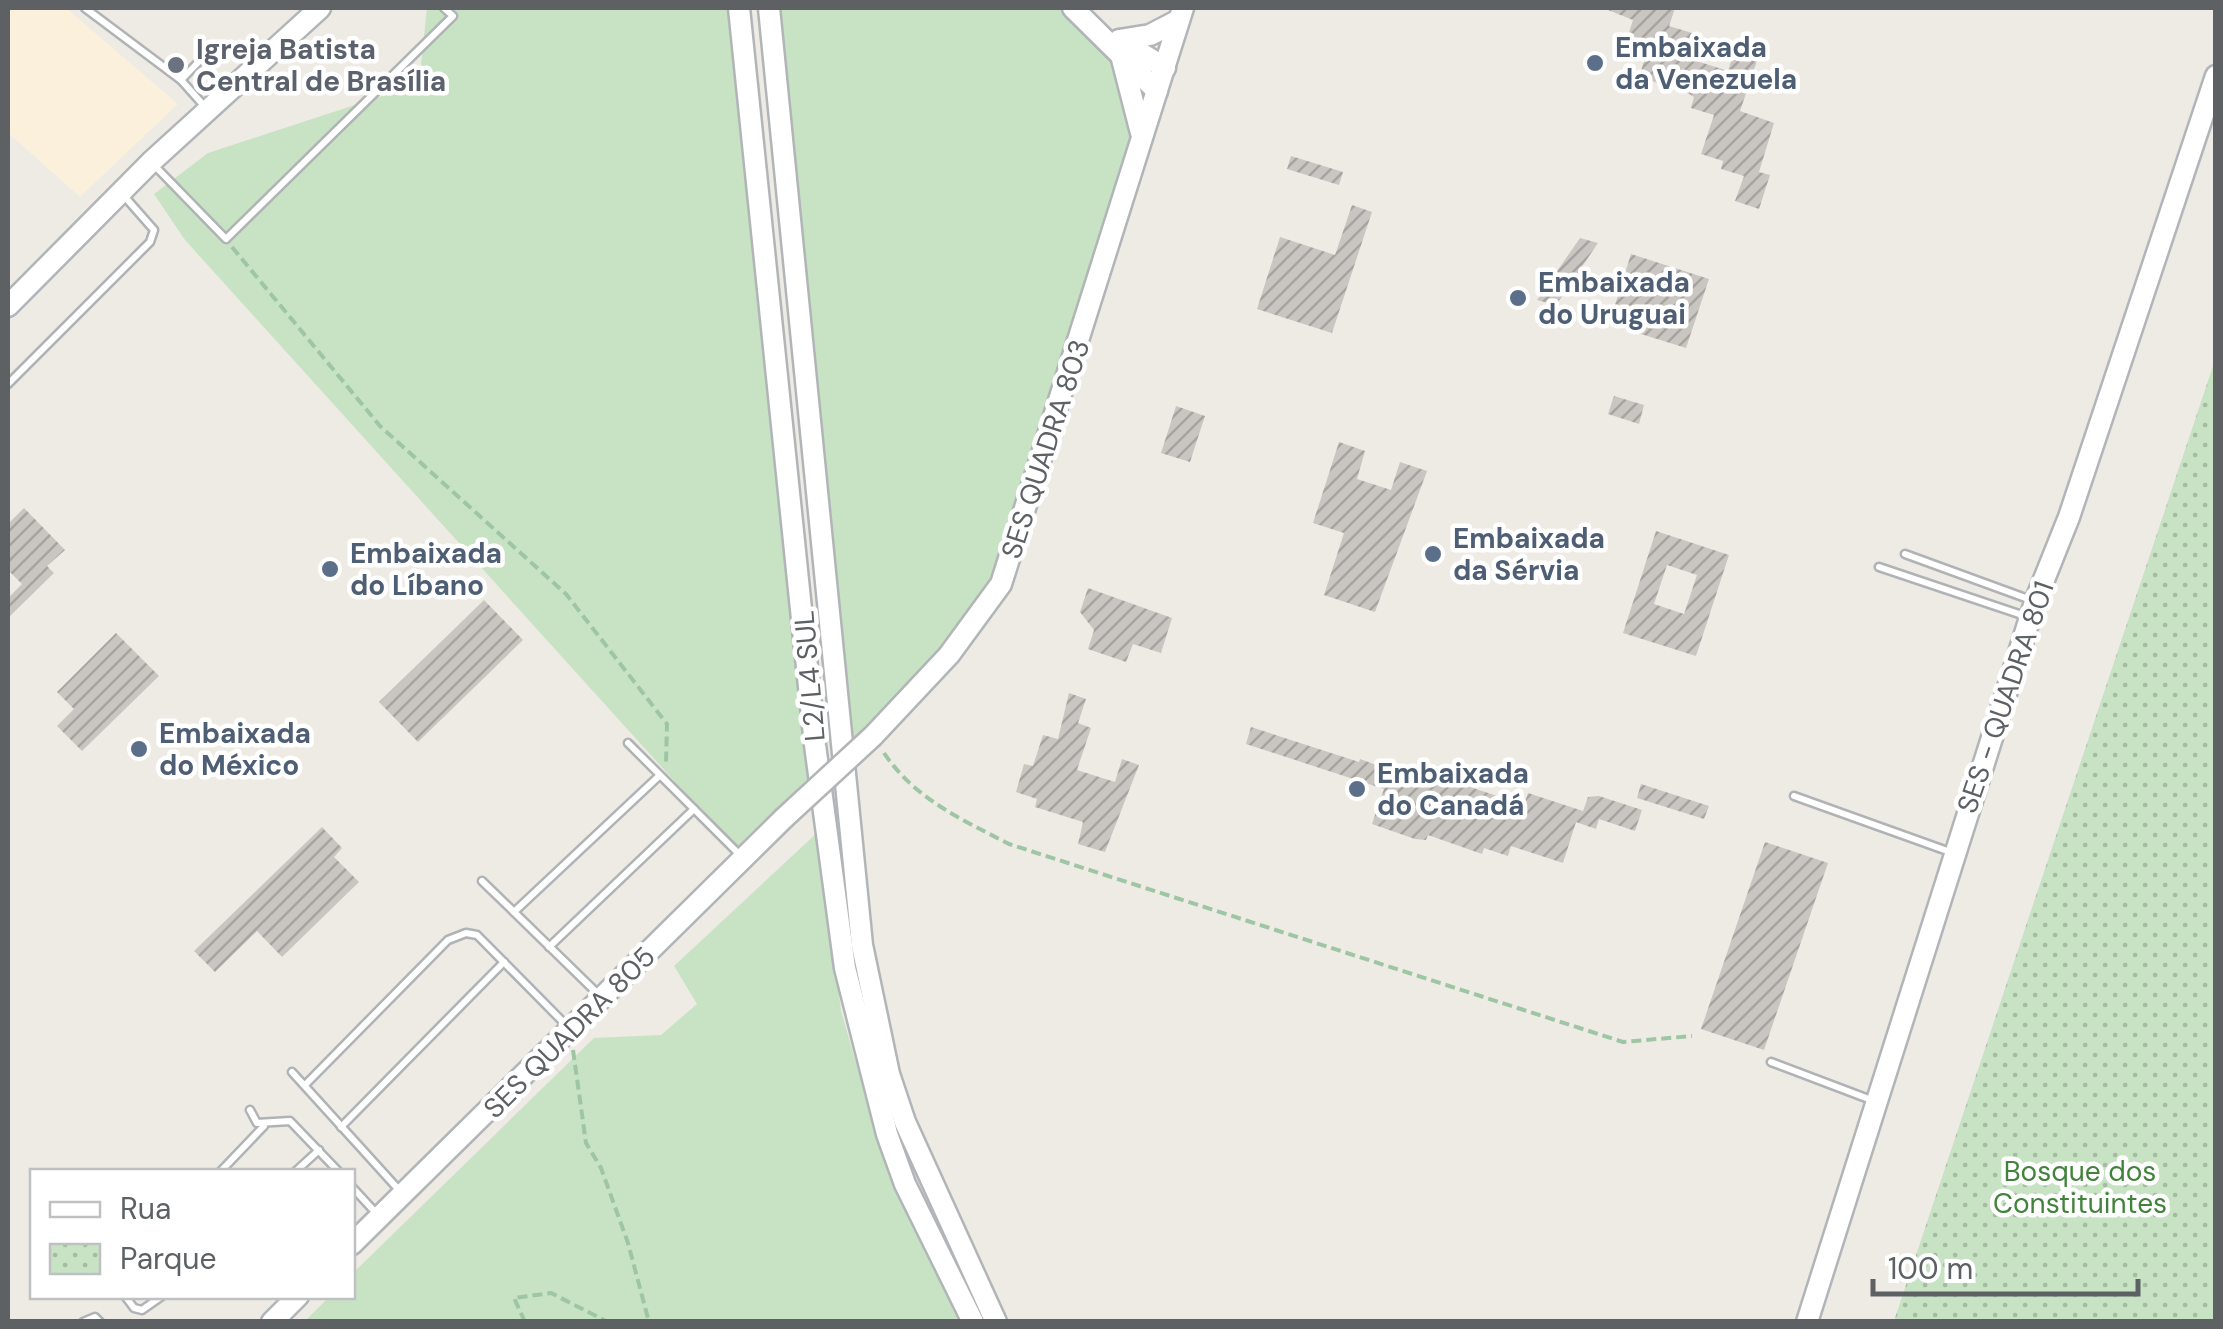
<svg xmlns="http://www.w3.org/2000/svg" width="2223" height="1329" font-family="'DM Sans',sans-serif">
<defs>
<pattern id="park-dots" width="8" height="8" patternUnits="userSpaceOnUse" patternTransform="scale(2.5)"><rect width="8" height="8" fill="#c7e3c3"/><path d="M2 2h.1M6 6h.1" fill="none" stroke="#a5bba2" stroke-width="1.8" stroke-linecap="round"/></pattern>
<pattern id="building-hatch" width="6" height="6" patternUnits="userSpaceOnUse" patternTransform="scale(2.5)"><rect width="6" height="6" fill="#c9c6c2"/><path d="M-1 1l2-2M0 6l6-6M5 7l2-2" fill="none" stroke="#a6a4a1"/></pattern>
</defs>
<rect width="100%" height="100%" fill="#eeebe5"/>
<!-- commercial -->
<polygon fill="#fbf0dc" points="8,8 66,8 178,104 80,197 8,133"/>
<!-- grass -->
<g fill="#c7e3c3">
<polygon points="427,8 739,8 819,778 743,857 185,240 154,194 208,153 419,84"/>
<polygon points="771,8 1069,8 1120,52 1142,140 1001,584 874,736 845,744"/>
<polygon points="819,831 841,1011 886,1166 961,1321 304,1322 329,1297 352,1296 353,1273 594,1038 661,1035 697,1004 674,966"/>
</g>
<!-- park -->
<polygon fill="url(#park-dots)" points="2215,360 2215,1321 1894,1321"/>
<!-- building -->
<g fill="url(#building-hatch)" fill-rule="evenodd">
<polygon points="1603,8 1675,8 1669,26 1692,33 1684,57 1728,71 1738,39 1762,46 1740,111 1774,123 1759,172 1770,175 1759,209 1735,201 1744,176 1721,169 1723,161 1701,154 1714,115 1691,108 1694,97 1684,91 1639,77 1647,52 1625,45 1633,20"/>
<polygon points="1291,156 1343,172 1339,185 1287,169"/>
<polygon points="1352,205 1372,212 1332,333 1257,309 1280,237 1335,255"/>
<polygon points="1580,238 1598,243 1556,305 1537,300"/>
<polygon points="1631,254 1709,279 1686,348 1609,324"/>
<polygon points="1614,396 1644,405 1639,424 1608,414"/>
<polygon points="1176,406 1205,416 1190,462 1161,453"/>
<polygon points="1339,442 1365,451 1357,479 1391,490 1400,462 1427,471 1375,612 1324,595 1344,533 1313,523"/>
<polygon points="24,508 65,550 47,566 54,573 8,618 8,598 22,584 8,570 8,524"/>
<path d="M1656,531L1729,555L1696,656L1623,633ZM1667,565L1697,575L1684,614L1654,604Z"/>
<polygon points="1088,588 1172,618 1161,653 1133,644 1126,662 1088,649 1094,630 1080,612"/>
<polygon points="484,600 523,640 418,742 379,702"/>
<polygon points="116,633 159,676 82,751 57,726 74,709 57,692"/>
<polygon points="1069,693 1086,699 1078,723 1091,728 1077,770 1115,782 1122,759 1139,765 1105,852 1078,844 1083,822 1035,807 1037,799 1016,792 1024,764 1033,766 1043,735 1058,739"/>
<polygon points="1251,727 1359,762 1360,759 1425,783 1426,780 1444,786 1446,779 1524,805 1528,793 1583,811 1588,797 1599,796 1642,810 1635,831 1599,819 1596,829 1576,822 1563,863 1511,846 1508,856 1484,848 1482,854 1428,835 1426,840 1415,839 1372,824 1384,789 1246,744"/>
<polygon points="1641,784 1709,806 1704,819 1637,798"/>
<polygon points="322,827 342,848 334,857 359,882 282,957 257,931 215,972 194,951"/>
<polygon points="1765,842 1828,863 1764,1050 1701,1029"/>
</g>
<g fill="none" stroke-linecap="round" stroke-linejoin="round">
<!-- lane casing -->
<g stroke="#b0b3b6" stroke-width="11">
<g id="lane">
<polyline points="85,8 181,80 206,108"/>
<polyline points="181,80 214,46"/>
<polyline points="152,163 226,239 453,16 444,8"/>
<polyline points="8,384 150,242 154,230 125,197"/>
<polyline points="1905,554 2031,600"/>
<polyline points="1879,567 2028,617"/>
<polyline points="628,743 742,857"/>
<polyline points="1794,796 1953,853"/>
<polyline points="482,881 514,912"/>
<polyline points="549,947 694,809"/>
<polyline points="599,995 514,912 659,776"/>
<polyline points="1771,1062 1874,1101"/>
<polyline points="292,1072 399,1190"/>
<polyline points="305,1085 448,940 466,933 477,935 568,1027"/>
<polyline points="250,1110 257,1123 290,1121 339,1172"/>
<polyline points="341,1127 504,962"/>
<polyline points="220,1172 264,1126"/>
<polyline points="295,1172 319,1150"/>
<polyline points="352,1187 376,1213"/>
<polyline points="125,1296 134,1308 142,1310 162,1296"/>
<polyline points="83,1322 95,1317 100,1322"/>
</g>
</g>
<!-- secondary casing -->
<g stroke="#b1b5b8" stroke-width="25">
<g id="secondary">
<polyline points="739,8 815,745 845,968 887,1134 905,1184 973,1322"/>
<polyline points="769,8 862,945 889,1074 905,1122 996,1322"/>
<polyline points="1073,8 1157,91"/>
<polyline points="1119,40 1150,35 1179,20"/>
<polyline points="1120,40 1165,68"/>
<polyline points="1122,59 1141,133"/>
<polyline points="8,306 151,162 320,8"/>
<polyline points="873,736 949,655 1001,584 1183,8"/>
<polyline points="352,1244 784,818"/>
<polyline points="272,1322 298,1296"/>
<polyline points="1807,1322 2035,602 2069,517 2216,76"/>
</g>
</g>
<!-- path -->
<g stroke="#9ec6a4" stroke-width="4" stroke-dasharray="10 5" stroke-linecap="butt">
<polyline points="232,247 380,426 566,594 667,724 666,762"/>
<path d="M884,753C915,799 961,819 1009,844L1623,1042L1692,1036"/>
<polyline points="573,1050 586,1143 601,1168 628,1243 649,1322"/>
<polyline points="525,1322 514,1298 551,1293 608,1322"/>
</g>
<!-- lane -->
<use href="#lane" stroke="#fff" stroke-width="6"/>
<!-- secondary -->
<use href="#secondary" stroke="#fff" stroke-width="20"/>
<!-- secondary-bridge casing -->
<g stroke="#b1b5b8" stroke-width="25" stroke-linecap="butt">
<polyline id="secondary-bridge" points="784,818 873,736"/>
</g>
<!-- secondary-bridge -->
<use href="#secondary-bridge" stroke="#fff" stroke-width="20"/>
</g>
<!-- markers -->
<g fill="#5c6f8a" stroke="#fff" stroke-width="4">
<circle cx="1595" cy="63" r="10"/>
<circle cx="1518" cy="298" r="10"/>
<circle cx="1433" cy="554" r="10"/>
<circle cx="330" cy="569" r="10"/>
<circle cx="139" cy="749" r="10"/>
<circle cx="1357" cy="789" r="10"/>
</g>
<circle fill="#6b7280" stroke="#fff" stroke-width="4" cx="176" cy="65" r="10"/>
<g text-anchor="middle" stroke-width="9" stroke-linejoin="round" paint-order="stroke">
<!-- service labels -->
<g font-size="28" font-weight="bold" fill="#4e5e75" stroke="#fff" text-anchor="start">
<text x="1615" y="57">Embaixada<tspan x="1615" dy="32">da Venezuela</tspan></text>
<text x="1538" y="292">Embaixada<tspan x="1538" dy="32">do Uruguai</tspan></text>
<text x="1453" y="548">Embaixada<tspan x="1453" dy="32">da Sérvia</tspan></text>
<text x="350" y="563">Embaixada<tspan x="350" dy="32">do Líbano</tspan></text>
<text x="159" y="743">Embaixada<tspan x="159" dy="32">do México</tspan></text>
<text x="1377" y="783">Embaixada<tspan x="1377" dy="32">do Canadá</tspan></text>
</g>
<!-- worship labels -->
<g font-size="28" font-weight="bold" fill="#5b616d" stroke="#fff" text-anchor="start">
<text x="196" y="59">Igreja Batista<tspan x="196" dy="32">Central de Brasília</tspan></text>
</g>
<!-- street labels -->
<g font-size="28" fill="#5d6164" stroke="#fff">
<text transform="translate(1045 449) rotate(-72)" y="10">SES QUADRA 803</text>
<text transform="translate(809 676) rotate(-95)" y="10">L2/L4 SUL</text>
<text transform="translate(2005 697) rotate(-71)" y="10">SES - QUADRA 801</text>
<text transform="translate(569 1032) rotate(-45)" y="10">SES QUADRA 805</text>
</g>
<!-- park labels -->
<g font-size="28" fill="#42833c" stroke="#fff">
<text x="2080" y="1181">Bosque dos<tspan x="2080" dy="32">Constituintes</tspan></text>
</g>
</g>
<!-- border -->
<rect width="2223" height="1329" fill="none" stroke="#5d6164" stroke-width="20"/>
<!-- legend -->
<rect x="30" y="1169" width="325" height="130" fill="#ffffff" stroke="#bec0c1" stroke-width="2.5"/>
<rect x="50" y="1202" width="50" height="15" fill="#ffffff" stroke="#bec0c1" stroke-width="2.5"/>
<text x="120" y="1219" font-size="30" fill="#5d6164">Rua</text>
<rect x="50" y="1244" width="50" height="30" fill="url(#park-dots)" stroke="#bec0c1" stroke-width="2.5"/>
<text x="120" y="1269" font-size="30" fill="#5d6164">Parque</text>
<!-- scale -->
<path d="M1873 1279v15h265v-15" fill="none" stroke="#5d6164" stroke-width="5"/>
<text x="1888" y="1279" font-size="30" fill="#5d6164" stroke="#ffffff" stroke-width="8" paint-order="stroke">100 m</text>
</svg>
